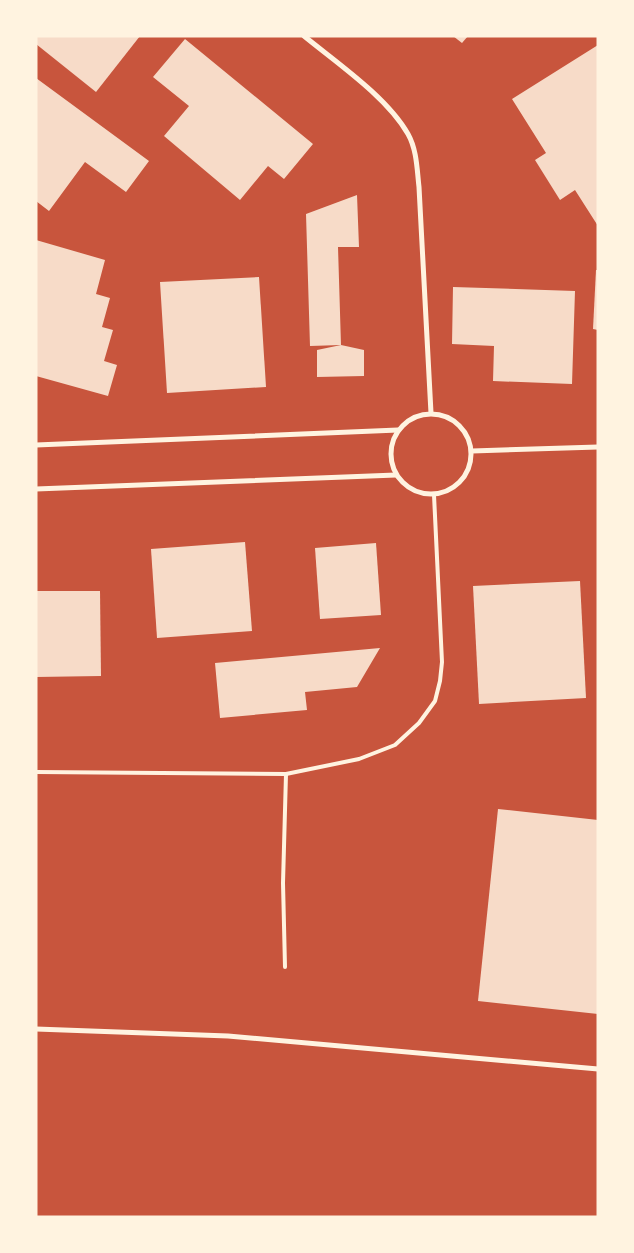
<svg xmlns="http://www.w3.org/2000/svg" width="634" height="1253" font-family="'Varela Round',sans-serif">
<rect width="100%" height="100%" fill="#c8553d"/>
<!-- building -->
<g fill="#f7dbc8">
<polygon points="36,36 140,36 96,92 36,44"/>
<polygon points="453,36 468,36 462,43"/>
<polygon points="185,39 313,144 284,179 268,166 240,200 164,136 189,106 153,77"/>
<polygon points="598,45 598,226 575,190 560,200 535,160 546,153 512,99"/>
<polygon points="36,78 149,161 126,192 85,162 49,211 36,201"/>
<polygon points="357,195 359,247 338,247 341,345 310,346 306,214"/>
<polygon points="36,240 105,260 96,294 110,298 102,327 113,330 104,361 117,365 108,396 36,376"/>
<polygon points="596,270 598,270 598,330 593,329"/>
<polygon points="259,277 266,387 167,393 160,282"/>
<polygon points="453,287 575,291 572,384 493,381 494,346 452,344"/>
<polygon points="341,345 364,350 364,376 317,377 317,350"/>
<polygon points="245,542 252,631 157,638 151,549"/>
<polygon points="376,543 381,615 320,619 315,548"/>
<polygon points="580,581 586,698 479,704 473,586"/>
<polygon points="36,591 100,591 101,676 36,677"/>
<polygon points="380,648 357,687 305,692 307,710 220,718 215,663"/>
<polygon points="498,809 598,820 598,1014 478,1001"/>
</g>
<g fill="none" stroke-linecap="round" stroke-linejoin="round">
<!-- service -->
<g stroke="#fff3e0" stroke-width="4">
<polyline points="36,772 286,774 359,759 395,745 419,723 435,701 440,681 442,662 434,495"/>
<polyline points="285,967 283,883 286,774"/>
</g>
<!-- minor -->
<g stroke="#fff3e0" stroke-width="5">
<path d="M304,36C337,63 387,97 408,134C417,150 417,170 419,187L431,413"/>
<circle cx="431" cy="454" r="40"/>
<polyline points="36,445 398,430"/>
<polyline points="472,451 598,447"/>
<polyline points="36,489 396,475"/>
<polyline points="36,1029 228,1036 598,1069"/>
</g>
</g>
<!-- border -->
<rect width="634" height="1253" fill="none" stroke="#fff3e0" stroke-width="75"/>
</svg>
